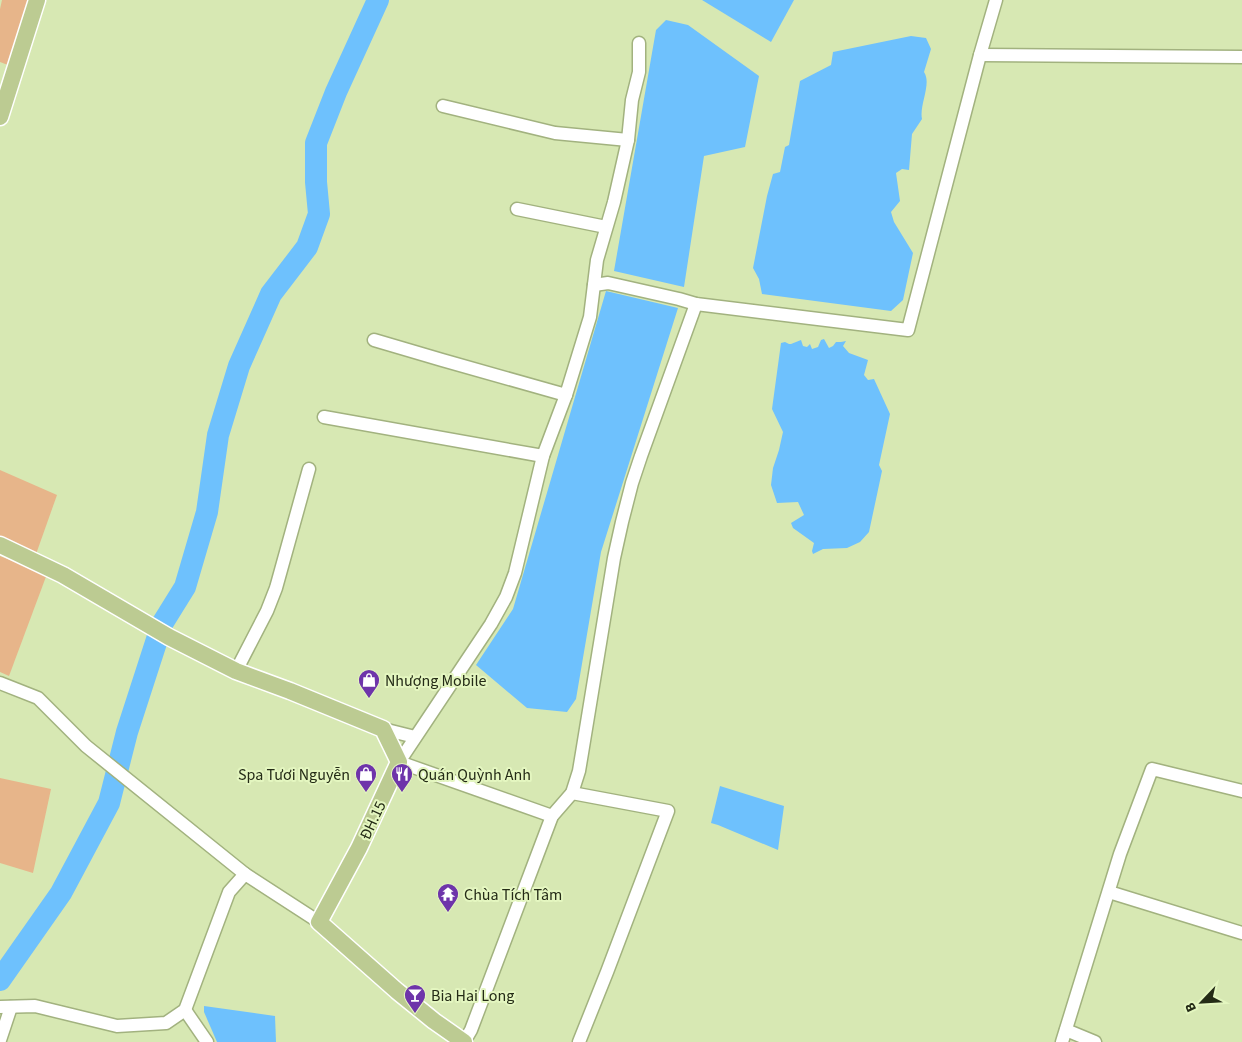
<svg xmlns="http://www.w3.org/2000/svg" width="1242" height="1042" font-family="'Source Sans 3',sans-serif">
<rect width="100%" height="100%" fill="#d7e8b3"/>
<!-- green -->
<g fill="#e7b58a">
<polygon points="2,0 28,0 8,65 0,62 0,9"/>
<polygon points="0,470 57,495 35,557 0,536"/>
<polygon points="0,556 47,574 9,676 0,672"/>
<polygon points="0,778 51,789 33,873 0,863"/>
</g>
<!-- water -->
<g fill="#6ec1fd">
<polygon points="702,0 794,0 771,42"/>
<polygon points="666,20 688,25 759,76 745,147 704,156 684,287 614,271 656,30"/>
<path d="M911,36L926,38L931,49L924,72C932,84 919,105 922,119L912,134L909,170L902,169L896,173L900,201L891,212L894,222L913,253L903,300L891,311L762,294L759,279L753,268L767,196L773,174L780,172L785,147L789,145L800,81L831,65L833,52Z"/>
<polygon points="606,291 678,308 601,552 576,699 567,712 527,708 476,665 513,609"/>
<polygon points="824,339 829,348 833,346 836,342 841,342 846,341 843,346 849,353 868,360 864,375 868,380 874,379 890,414 879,465 882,471 869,532 860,542 847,548 823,549 813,554 812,551 814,543 793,528 791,523 804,515 798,502 777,503 771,485 773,468 779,450 783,432 772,409 781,343 785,342 789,344 791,344 801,340 803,346 807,347 810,344 812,349 818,347 821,340"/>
<polygon points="720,786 784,806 778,850 718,825 711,823"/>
<polygon points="204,1006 275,1016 276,1042 217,1042 204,1012"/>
</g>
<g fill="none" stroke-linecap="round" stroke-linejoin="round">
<!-- river -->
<polyline stroke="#6ec1fd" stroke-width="22" points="0,980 61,893 109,803 127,732 162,624 185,587 207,512 218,435 239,366 271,294 307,247 319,214 316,182 316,143 336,92 378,0"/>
<!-- minor casing -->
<g stroke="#a2b27f" stroke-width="15">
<g id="minor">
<polyline points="980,55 1242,57"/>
<polyline points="443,106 555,133 628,140"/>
<polyline points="517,209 606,227"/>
<polyline points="594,285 608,283 679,299 696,304 908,330 980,55 996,0"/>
<polyline points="374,340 442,360 566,395"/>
<polyline points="324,417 543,456"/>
<polyline points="236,671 267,611 276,588 309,469"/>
<polyline points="0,683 38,698 86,746 245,874"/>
<polyline points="383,729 415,737"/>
<polyline points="572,793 668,811 607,972 579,1042"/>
<polyline points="552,816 399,762 491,624 506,597 515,573 543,456 566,395 590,317 597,260 614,202 628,140 632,100 639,72 639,43"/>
<polyline points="1109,892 1242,933"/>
<polyline points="0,1007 35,1006 117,1026 166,1023 185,1010 229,892 245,874 319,922"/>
<polyline points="185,1010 207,1042"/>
<polyline points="1066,1030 1095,1042"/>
<polyline points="0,1040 11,1007"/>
<polyline points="464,1042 471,1030 552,816 572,793 579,771 582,753 614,558 622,522 632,483 641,456 696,304"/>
<polyline points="1062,1042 1120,854 1152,769 1242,791"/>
</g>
</g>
<!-- major casing -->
<g stroke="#fff" stroke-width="19">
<g id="major">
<polyline points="0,117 37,0"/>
<polyline points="0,545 63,575 169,637 236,671 290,691 383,729 399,762 359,848 319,922 397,991 434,1021 464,1042"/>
</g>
</g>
<!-- minor -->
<use href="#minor" stroke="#fff" stroke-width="12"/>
<!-- major -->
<use href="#major" stroke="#bccb92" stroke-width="16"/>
</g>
<!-- icons -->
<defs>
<g id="shop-pin" transform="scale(1.125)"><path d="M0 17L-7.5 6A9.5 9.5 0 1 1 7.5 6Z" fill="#6e34aa" stroke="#e4f6c0"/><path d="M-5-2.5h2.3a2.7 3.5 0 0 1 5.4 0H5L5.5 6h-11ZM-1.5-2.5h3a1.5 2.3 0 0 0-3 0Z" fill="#fff"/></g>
<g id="restaurant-pin" transform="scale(1.125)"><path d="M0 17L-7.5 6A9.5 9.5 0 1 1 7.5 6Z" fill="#6e34aa" stroke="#e4f6c0"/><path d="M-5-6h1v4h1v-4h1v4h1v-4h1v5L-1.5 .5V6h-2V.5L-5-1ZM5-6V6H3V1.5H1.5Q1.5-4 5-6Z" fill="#fff"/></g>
<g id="temple-pin" transform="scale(1.125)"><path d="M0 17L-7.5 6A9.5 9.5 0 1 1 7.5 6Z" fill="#6e34aa" stroke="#e4f6c0"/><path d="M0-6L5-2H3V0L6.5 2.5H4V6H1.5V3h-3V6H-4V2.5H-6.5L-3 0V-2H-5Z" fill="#fff"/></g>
<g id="bar-pin" transform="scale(1.125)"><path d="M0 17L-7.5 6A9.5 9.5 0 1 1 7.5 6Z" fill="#6e34aa" stroke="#e4f6c0"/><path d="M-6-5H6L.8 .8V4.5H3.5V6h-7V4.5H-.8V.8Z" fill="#fff"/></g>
</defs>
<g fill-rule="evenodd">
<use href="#shop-pin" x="369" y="680"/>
<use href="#shop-pin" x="366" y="774"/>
<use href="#restaurant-pin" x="402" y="774"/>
<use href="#temple-pin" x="448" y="894"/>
<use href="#bar-pin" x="415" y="995"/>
</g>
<g text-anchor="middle" stroke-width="4" stroke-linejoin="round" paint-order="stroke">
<!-- poi labels -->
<g font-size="16" fill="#242b16" stroke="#e4f6c0" text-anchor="start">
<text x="385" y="686">Nhượng Mobile</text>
<text x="350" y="780" text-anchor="end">Spa Tươi Nguyễn</text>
<text x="418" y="780">Quán Quỳnh Anh</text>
<text x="464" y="900">Chùa Tích Tâm</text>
<text x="431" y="1001">Bia Hai Long</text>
</g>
<!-- street labels -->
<g font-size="16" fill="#242b16" stroke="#e4f6c0">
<text transform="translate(372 820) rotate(-65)" y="6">ĐH.15</text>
</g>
</g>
<!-- north arrow -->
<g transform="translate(1202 1002) rotate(245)" stroke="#e4f6c0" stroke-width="4" paint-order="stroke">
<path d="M0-4L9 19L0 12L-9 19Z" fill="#242b16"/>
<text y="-8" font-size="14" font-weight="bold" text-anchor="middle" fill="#242b16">B</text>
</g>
</svg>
